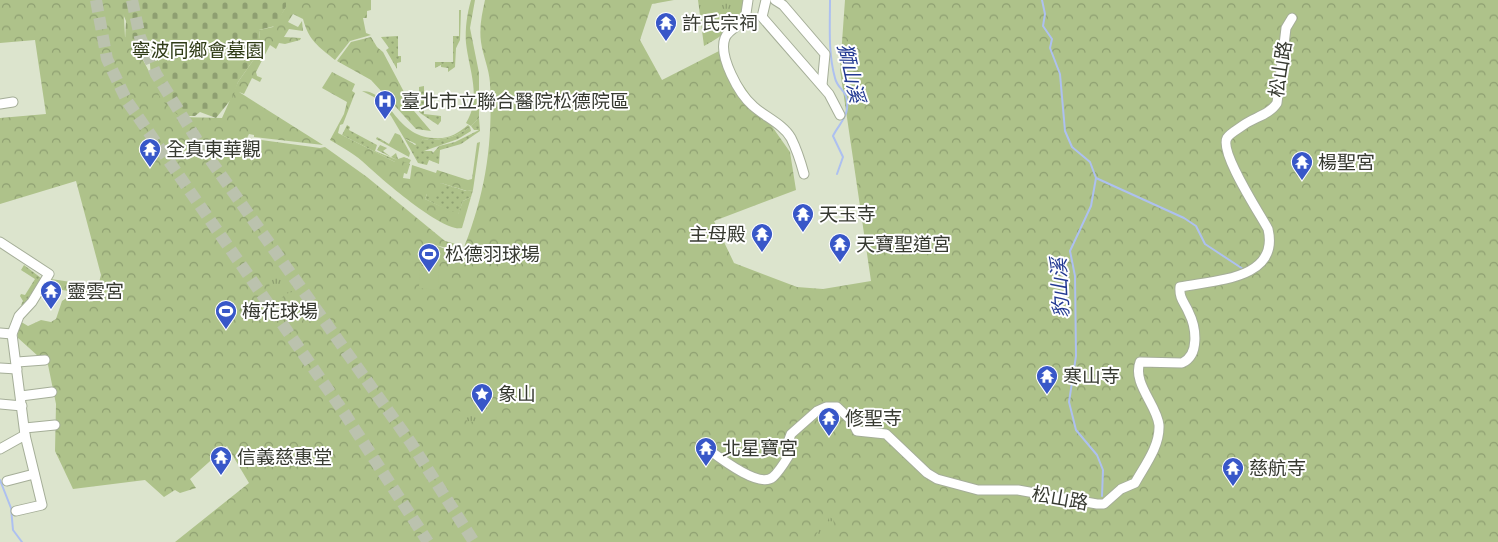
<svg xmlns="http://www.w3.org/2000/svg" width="1498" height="542" font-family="Commissioner,'Noto Sans TC',sans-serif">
<defs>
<pattern id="grass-dots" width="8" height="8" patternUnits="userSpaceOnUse" patternTransform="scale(1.25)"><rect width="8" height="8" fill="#aec28a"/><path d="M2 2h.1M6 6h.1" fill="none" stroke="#8e9f71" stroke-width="1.8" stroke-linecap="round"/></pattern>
<pattern id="forest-crowns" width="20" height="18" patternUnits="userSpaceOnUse" patternTransform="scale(1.25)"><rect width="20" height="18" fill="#aec28a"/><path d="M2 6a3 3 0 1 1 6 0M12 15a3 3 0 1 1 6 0" fill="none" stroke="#8e9f71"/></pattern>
<pattern id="cemetery-stones" width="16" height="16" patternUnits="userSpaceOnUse" patternTransform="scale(1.25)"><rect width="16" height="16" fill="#aec28a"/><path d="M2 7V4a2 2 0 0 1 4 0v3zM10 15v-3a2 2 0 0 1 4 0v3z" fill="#8e9f71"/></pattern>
<pattern id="park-tufts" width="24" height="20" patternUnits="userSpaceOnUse" patternTransform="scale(1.25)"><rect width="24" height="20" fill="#aec28a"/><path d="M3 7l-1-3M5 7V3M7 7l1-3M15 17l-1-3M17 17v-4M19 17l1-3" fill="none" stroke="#8e9f71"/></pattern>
</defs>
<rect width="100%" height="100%" fill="#dce4cd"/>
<!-- grass -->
<g fill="url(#grass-dots)">
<polygon points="459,10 461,10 460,40 456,48 455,67 448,72 448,68 441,67 441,65 435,68 435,62 453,62 453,36 459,36"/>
<polygon points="398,36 398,56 401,56 401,62 397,63 397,69 386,50 389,48 381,37"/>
<polygon points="424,86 424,114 441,116 441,121 438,125 420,113 411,96 416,95 419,99 419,87"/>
<path d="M479,118L480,131L461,144L440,150L439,164L429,160L427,165L418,163L404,138L415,145L423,139C442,141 454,138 470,127L471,131L458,139L424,151H432L433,153L439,146L455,142L479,130H474L471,126Z"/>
<polygon points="347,125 350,127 349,130 377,145 375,151 397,160 377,150 380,145 387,148 383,151 391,157 396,153 398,159 404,157 411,160 409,164 395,162 342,135"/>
<polygon points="441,183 466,191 473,190 471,197 463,201 458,215 425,199 427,194"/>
<polygon points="24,265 41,278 24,305 21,305 23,301 20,296 21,294 25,295 35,279 21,270"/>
</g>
<!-- forest -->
<g fill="url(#forest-crowns)">
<path d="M0,0H123L125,37L132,39L165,102L181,117L222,118L238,82L261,49L259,30L273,27L286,7V0H371V10L367,11V18H363L366,33L371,35L350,41L335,60C318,46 309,41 303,19L293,14L288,22L298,27L302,21L303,31L289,29L284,37L301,38L300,40L285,44L279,43L276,49L270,45L256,72L257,76L262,78L260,82L252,78L244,94L239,92L323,145L254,137V135L249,134L247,138L320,148L325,147L367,177L445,241L456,244L447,248L435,245L461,255C485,196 493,147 490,83C489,68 483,56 481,42C479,27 482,14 485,0H674L652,4L640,40L662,80L719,51L790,152L796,190L714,221L734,263L797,287L823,289L871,281L840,70L845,0H1498V542H175L249,483L227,446L190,479L196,488L180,493L175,490L164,497L145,480L73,489L55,451L56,404L46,355L38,356L18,338V320L28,326L41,320L51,322L56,319L62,301L75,292L49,288L51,279L98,286L101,275L76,181L0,204V118L46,114L35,40L0,43Z"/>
<path d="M471,0H475L470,28L479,73V118L471,126L466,123C482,98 469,70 466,43C465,28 467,14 471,0Z"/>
<polygon points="371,37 377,47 383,52 414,111 431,131 416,129 371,80 337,61 351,42"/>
<path d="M332,72L355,84L352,91L355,93L343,124L340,125L338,133L395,162L399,160L410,164L407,174L404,173L403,178L410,179L412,165L436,173L437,170L468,180L472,179L477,143L480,142L473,190L467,191L441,183L436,197L427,194L425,199L458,214L463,201L471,197L462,228C442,233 376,174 362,161C353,153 340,146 330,140L344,114L347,102L322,88Z"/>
<path d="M362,91C391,91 394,136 434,138C449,139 457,134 468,125L470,127C454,138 442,141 423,139L418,145L404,138L391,116L374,97Z"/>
<polygon points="395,133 400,135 410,153 409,157 376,139 377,137 389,144"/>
</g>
<!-- cemetery -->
<polygon fill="url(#cemetery-stones)" points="117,0 286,0 286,7 275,26 259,30 261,49 238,82 233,97 216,118 200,112 195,116 179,116 162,101 151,79 150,64 144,54 125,41 126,21"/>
<!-- park -->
<g fill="url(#park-tufts)">
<path d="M698,0H743C748,21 720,37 704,46Z"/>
<polygon points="269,270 293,270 292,292 285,294 279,301 270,301"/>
<polygon points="483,399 490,412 496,412 497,419 470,422 461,417 458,411 472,413 476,400"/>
<polygon points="829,517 833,519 836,539 819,540 815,538 819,529 824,530"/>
</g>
<!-- pitch -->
<polygon fill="#aec28a" points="420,266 439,266 438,290 419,288"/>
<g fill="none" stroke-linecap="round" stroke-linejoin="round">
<!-- stream -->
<g stroke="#adc0f0" stroke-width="2">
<path d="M830,0C830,26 828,53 835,78C838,91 849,89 847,109C846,119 837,127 833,136L843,157L837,174"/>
<polyline points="1042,0 1045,14 1043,26 1052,39 1050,48 1060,74 1065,131 1072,147 1090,162 1096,178 1091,206 1070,251 1075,276 1076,356 1069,402 1076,430 1097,455 1103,470 1102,496"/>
<polyline points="1096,178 1184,218 1196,226 1205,244 1243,269"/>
<polyline points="0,480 11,508 13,530 22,542"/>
</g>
<!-- highway-tunnel -->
<g stroke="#bbc2ae" stroke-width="12" stroke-dasharray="12 6" stroke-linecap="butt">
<polyline points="96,0 107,59 127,101 343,411 428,542"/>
<polyline points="132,0 140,37 156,74 204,151 411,443 474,542"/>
</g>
<!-- minor casing -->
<g stroke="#a5ae98" stroke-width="11">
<g id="minor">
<path d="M748,0L745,20C739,26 728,30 725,38C718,56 739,94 753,106C765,117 783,124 791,138C796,148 801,163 804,174"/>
<polyline points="766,0 762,17 829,94 840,115"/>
<polyline points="775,0 783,5 825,54 822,85"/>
<polyline points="0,104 13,102"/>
<polyline points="0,242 49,274 32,302 19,316 12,334 25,435 42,505 16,511"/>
<polyline points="0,333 12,334"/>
<polyline points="17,362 45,360"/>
<polyline points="0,368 17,369"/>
<polyline points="21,396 52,392"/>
<polyline points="0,404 22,406"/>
<polyline points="25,428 55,425"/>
<path d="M701,444C714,453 758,490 773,477C780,471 786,460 791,452L788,442L791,434L817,411L826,407H837L852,421L857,431L886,434L927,473L937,479L978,490H1018L1097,504H1104L1121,489L1135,483C1145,465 1160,446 1159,425C1157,405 1132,383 1140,362L1182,363C1200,355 1196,327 1189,313C1185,303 1179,299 1180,287C1214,280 1280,280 1268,229C1260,214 1219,152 1227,138C1230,133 1240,128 1245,124C1256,117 1270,114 1277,103L1286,28L1292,18"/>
<polyline points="0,449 25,435"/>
<polyline points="7,481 34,474"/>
</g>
</g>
<!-- minor -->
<use href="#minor" stroke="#fff" stroke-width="9"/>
</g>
<!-- icons -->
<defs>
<g id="temple-pin" transform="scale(1.125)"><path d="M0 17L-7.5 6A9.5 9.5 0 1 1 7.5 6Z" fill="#3857c8" stroke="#fff"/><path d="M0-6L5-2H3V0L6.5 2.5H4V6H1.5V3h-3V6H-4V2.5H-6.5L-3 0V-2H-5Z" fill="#fff"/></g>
<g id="hospital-pin" transform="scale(1.125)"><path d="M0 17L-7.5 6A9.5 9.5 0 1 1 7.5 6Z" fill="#3857c8" stroke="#fff"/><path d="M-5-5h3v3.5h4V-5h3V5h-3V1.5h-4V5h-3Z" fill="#fff"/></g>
<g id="stadium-pin" transform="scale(1.125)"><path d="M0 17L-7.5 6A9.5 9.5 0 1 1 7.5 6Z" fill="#3857c8" stroke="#fff"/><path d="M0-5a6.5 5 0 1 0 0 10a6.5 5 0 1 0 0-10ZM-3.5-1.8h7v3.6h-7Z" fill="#fff"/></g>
<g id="sight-pin" transform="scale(1.125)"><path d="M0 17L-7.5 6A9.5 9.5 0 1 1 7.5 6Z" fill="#3857c8" stroke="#fff"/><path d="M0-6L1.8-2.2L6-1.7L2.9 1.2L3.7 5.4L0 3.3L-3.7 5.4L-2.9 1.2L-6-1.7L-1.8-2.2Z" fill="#fff"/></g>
</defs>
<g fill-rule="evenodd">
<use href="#temple-pin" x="666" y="23"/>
<use href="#hospital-pin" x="385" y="101"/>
<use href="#temple-pin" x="150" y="149"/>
<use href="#temple-pin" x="1302" y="162"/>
<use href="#temple-pin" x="803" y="214"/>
<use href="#temple-pin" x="762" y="234"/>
<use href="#temple-pin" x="840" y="244"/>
<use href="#stadium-pin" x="429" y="254"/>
<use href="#temple-pin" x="51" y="291"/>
<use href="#stadium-pin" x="226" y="311"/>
<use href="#temple-pin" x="1047" y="376"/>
<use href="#sight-pin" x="482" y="394"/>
<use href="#temple-pin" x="829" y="418"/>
<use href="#temple-pin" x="706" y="448"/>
<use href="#temple-pin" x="221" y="457"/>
<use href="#temple-pin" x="1233" y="468"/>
</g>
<g text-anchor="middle" stroke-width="4" stroke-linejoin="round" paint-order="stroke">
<!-- poi labels -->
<g font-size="19" fill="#373a31" stroke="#fff" text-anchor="start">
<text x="682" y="30">許氏宗祠</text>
<text x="401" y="108">臺北市立聯合醫院松德院區</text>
<text x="166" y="156">全真東華觀</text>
<text x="1318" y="169">楊聖宮</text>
<text x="819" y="221">天玉寺</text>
<text x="746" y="241" text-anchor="end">主母殿</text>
<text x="856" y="251">天寶聖道宮</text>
<text x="445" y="261">松德羽球場</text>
<text x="67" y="298">靈雲宮</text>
<text x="242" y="318">梅花球場</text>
<text x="1063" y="383">寒山寺</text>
<text x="498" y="401">象山</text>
<text x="845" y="425">修聖寺</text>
<text x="722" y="455">北星寶宮</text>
<text x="237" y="464">信義慈惠堂</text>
<text x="1249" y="475">慈航寺</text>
</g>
<!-- park labels -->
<g font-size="19" fill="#2f3b16" stroke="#fff">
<text x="198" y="57">寧波同鄉會墓園</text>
</g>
<!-- street labels -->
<g font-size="19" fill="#373a31" stroke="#fff">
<text transform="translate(1280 69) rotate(-81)" y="7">松山路</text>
<text transform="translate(1060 498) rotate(10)" y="7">松山路</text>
</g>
<!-- water labels -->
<g font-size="20" font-style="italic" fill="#223992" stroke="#fff">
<text transform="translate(851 73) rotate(77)" y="7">獅山溪</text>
<text transform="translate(1060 288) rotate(-93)" y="7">豹山溪</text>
</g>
</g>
</svg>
